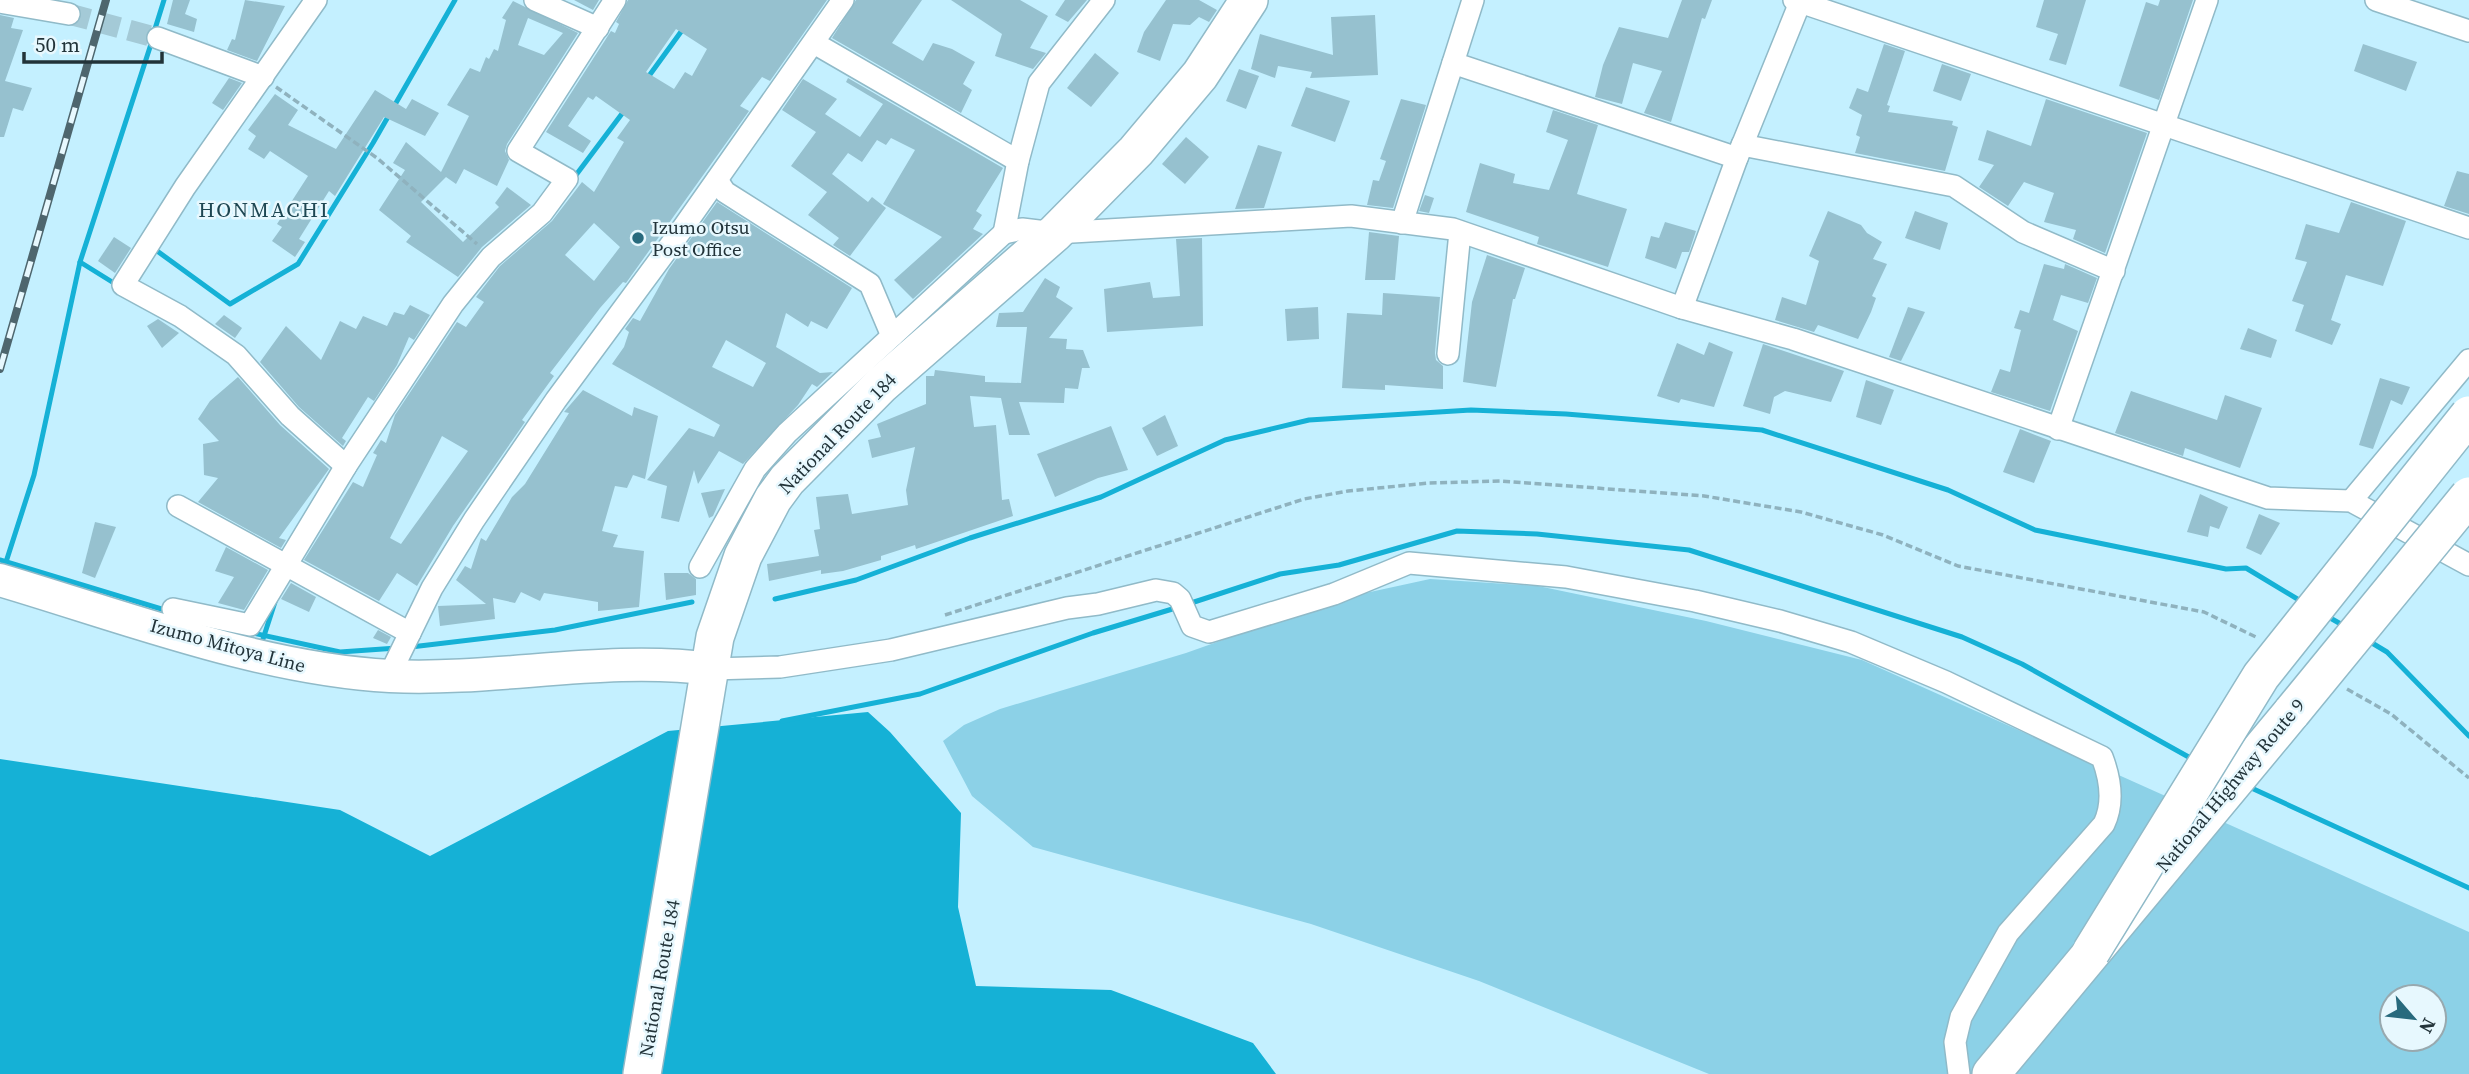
<svg xmlns="http://www.w3.org/2000/svg" width="2469" height="1074" font-family="'Source Serif 4',serif">
<rect width="100%" height="100%" fill="#c4f0ff"/>
<!-- green -->
<path fill="#8cd1e7" fill-rule="evenodd" d="M1430,579L1538,586L1706,621L1862,660L2469,932V1074H1709L1479,981L1311,924L1033,847L972,796L943,741L964,725L1000,709L1186,653L1338,599ZM2392,997H2434V1039H2392Z"/>
<!-- water -->
<polygon fill="#15b1d6" points="868,712 890,732 961,813 958,907 976,986 1111,990 1253,1043 1276,1074 0,1074 0,759 340,810 430,856 668,731"/>
<g fill="none" stroke-linecap="round" stroke-linejoin="round">
<!-- stream -->
<g stroke="#15b1d6" stroke-width="5">
<polyline points="154,32 164,0"/>
<polyline points="646,80 683,29"/>
<polyline points="573,179 624,111"/>
<polyline points="153,248 230,304 298,264 373,143 455,0"/>
<polyline points="80,262 152,41"/>
<polyline points="0,560 168,611"/>
<polyline points="6,562 34,475 80,262 117,285"/>
<polyline points="775,599 856,580 970,538 1101,497 1225,440 1309,420 1471,410 1566,414 1762,430 1948,490 2035,530 2226,569 2246,568 2304,603"/>
<polyline points="1188,604 1280,574 1339,565 1457,531 1537,534 1689,550 1962,637 2022,664 2194,760"/>
<polyline points="2325,615 2346,627"/>
<polyline points="248,632 340,652 397,648"/>
<polyline points="263,639 275,602"/>
<polyline points="2367,640 2387,652 2469,736"/>
<polyline points="411,647 555,630 692,602"/>
<polyline points="782,721 920,694 1093,633 1179,607"/>
<polyline points="2247,786 2469,888"/>
</g>
</g>
<!-- building -->
<g fill="#96c1cf" fill-rule="evenodd">
<polygon points="173,0 190,0 185,14 197,19 194,32 167,24"/>
<polygon points="245,0 285,6 257,61 227,50 232,39 235,40"/>
<polygon points="574,0 599,0 593,10"/>
<path d="M628,0H827L770,81L762,77L740,106L749,111L626,283L623,282L600,308L550,373L554,376L522,420L525,422L453,526L417,586L397,573L379,601L304,560L353,482L363,487L377,455L373,453L381,440L386,443L395,415L457,322L466,327L484,302L476,297L500,266L552,221L582,182L594,192L624,142L617,138L630,120L596,96L593,100L588,97L568,126L591,141L583,153L546,132L611,31L615,33L619,24L616,22ZM676,29L707,49L692,76L685,72L674,89L646,72ZM594,223L620,247L594,281L565,255ZM442,436L468,451L401,544L390,538Z"/>
<polygon points="856,0 922,0 892,43 923,61 933,43 952,49 975,62 963,84 972,90 961,113 832,38"/>
<polygon points="951,0 1020,0 1048,16 1030,48 1046,53 1033,69 995,56 1002,34"/>
<polygon points="1065,0 1087,0 1068,22 1055,15"/>
<polygon points="1166,0 1199,0 1217,10 1209,22 1199,17 1190,25 1173,24 1160,61 1137,52 1144,32"/>
<polygon points="1682,0 1712,0 1705,19 1702,18 1671,122 1644,113 1662,71 1633,63 1622,104 1595,97 1603,65 1619,27 1668,38"/>
<polygon points="2044,0 2086,0 2066,65 2049,60 2058,34 2036,27"/>
<polygon points="2160,0 2193,0 2159,100 2119,86 2146,2 2158,6"/>
<path d="M513,1L578,33L507,144L505,151L509,160L497,186L464,169L456,184L446,177L421,202L463,242L499,207L495,203L507,187L531,205L482,247L458,277L406,242L411,236L379,210L405,170L393,163L406,142L441,172L469,116L447,105L470,68L480,72L486,57L489,59L494,49L498,51L506,20L502,18ZM528,18L563,33L544,55L518,45Z"/>
<polygon points="0,15 14,18 11,28 23,30 5,81 32,88 23,111 13,108 4,137 0,137"/>
<polygon points="1375,15 1378,75 1310,78 1312,72 1278,66 1275,78 1251,69 1260,34 1333,55 1331,17"/>
<polygon points="1884,44 1905,51 1887,105 1890,106 1888,112 1953,121 1952,125 1958,127 1945,171 1855,153 1860,137 1856,135 1862,115 1849,108 1857,88 1868,92"/>
<polygon points="2363,44 2417,62 2406,91 2354,71"/>
<polygon points="1095,53 1119,73 1091,107 1067,88"/>
<polygon points="1942,64 1971,74 1961,101 1933,91"/>
<polygon points="1239,69 1259,76 1246,109 1226,101"/>
<polygon points="229,78 242,83 223,110 212,103"/>
<polygon points="848,78 1003,168 976,211 982,215 973,229 983,234 913,299 894,280 942,237 883,204 915,150 891,138 886,145 877,140 862,162 848,153 832,174 868,202 872,197 886,208 850,256 833,245 839,238 808,215 827,192 791,166 816,132 782,110 803,79 837,99 825,114 860,137 883,104 846,82"/>
<polygon points="1306,87 1350,101 1335,142 1291,126"/>
<polygon points="375,90 406,109 412,99 439,113 425,136 384,117 335,196 329,191 299,239 305,242 295,257 272,241 282,227 277,224 308,176 270,151 264,159 248,149 256,136 248,130 275,94 298,110 288,125 336,149"/>
<polygon points="1401,99 1426,105 1393,208 1367,205 1373,180 1379,181 1386,161 1380,159"/>
<polygon points="2046,99 2147,133 2105,253 2073,239 2076,230 2044,222 2054,193 2024,182 2008,206 1979,187 1994,165 1978,160 1987,130 2031,146"/>
<polygon points="1553,110 1598,125 1577,194 1627,209 1608,267 1537,244 1539,237 1466,212 1480,163 1515,174 1513,183 1549,190 1568,140 1546,132"/>
<polygon points="1186,137 1209,157 1185,184 1162,164"/>
<polygon points="1258,145 1282,152 1264,208 1235,209"/>
<polygon points="2457,171 2469,174 2469,214 2444,206"/>
<polygon points="1425,195 1434,198 1429,213 1419,211"/>
<path d="M717,202L852,288L827,329L811,321L808,327L786,313L776,347L820,373L833,372L817,387L812,384L798,405L743,464L719,451L698,484L694,470L679,522L661,518L667,486L647,480L689,428L714,437L720,425L612,364L624,347L629,332L625,329L633,318L640,321L669,269ZM726,340L766,363L753,387L712,367Z"/>
<polygon points="2351,202 2406,221 2383,286 2346,275 2331,320 2341,324 2332,345 2295,331 2304,305 2292,301 2307,262 2295,259 2306,224 2339,233"/>
<polygon points="1828,211 1861,225 1867,233 1882,242 1873,259 1887,264 1872,296 1876,298 1871,312 1858,339 1818,325 1814,332 1775,320 1782,297 1806,305 1819,261 1809,256"/>
<polygon points="1915,211 1948,223 1940,250 1905,238"/>
<polygon points="1665,222 1696,231 1689,252 1682,252 1676,269 1645,258 1651,236 1659,238"/>
<polygon points="1369,232 1399,236 1395,280 1365,280"/>
<polygon points="114,237 131,248 115,273 98,261"/>
<polygon points="1202,238 1203,326 1107,332 1104,289 1150,282 1153,298 1180,296 1176,239"/>
<polygon points="1487,255 1525,268 1515,299 1513,299 1496,387 1463,382 1472,302"/>
<polygon points="2044,264 2064,269 2065,264 2097,278 2088,303 2061,295 2053,320 2078,331 2050,411 1991,392 2000,369 2010,372 2021,330 2014,328 2020,310 2029,313"/>
<polygon points="1045,278 1060,287 1056,297 1073,308 1049,338 1067,339 1066,349 1083,350 1090,368 1082,368 1078,389 1065,388 1064,403 1019,402 1030,435 1009,435 1001,398 970,396 974,427 996,425 1002,500 1009,499 1013,516 916,549 915,545 881,556 881,560 843,571 821,574 821,570 769,581 767,564 819,556 814,530 820,529 816,497 848,494 852,514 908,505 906,490 915,447 872,458 868,440 881,437 877,424 926,404 926,376 934,376 935,370 985,376 985,382 1021,383 1027,327 996,327 999,313 1023,312"/>
<polygon points="1383,293 1440,297 1435,353 1436,360 1443,366 1443,389 1385,385 1385,390 1342,388 1347,313 1382,315"/>
<polygon points="410,305 430,315 414,340 409,337 397,365 374,401 368,397 342,438 346,441 343,446 299,407 260,362 286,326 321,360 340,321 356,329 363,316 387,326 394,312 404,315"/>
<polygon points="1318,307 1319,339 1287,341 1285,309"/>
<polygon points="1908,307 1925,312 1901,361 1889,357"/>
<polygon points="224,315 242,328 235,338 215,324"/>
<polygon points="158,319 179,333 162,348 147,326"/>
<polygon points="2248,328 2277,340 2271,358 2240,349"/>
<polygon points="1709,342 1733,352 1714,407 1681,399 1679,403 1657,396 1677,343 1704,355"/>
<polygon points="1763,344 1844,371 1831,402 1785,391 1774,397 1770,414 1743,406"/>
<polygon points="238,377 280,425 329,469 279,538 286,540 281,548 198,502 218,478 204,475 203,444 219,441 198,419 210,401"/>
<polygon points="2380,378 2410,387 2402,405 2391,400 2373,449 2359,445"/>
<polygon points="1866,380 1894,390 1881,425 1856,417"/>
<polygon points="583,390 632,416 634,407 658,416 645,479 633,475 627,488 615,486 602,531 618,535 613,547 644,551 639,607 598,611 598,602 544,593 540,601 521,592 515,603 493,598 495,619 440,626 438,606 486,604 456,580 465,566 471,569 481,538 486,541 512,497 525,484 569,413 564,412"/>
<polygon points="2131,391 2217,420 2225,395 2262,408 2240,468 2185,448 2183,456 2115,433"/>
<polygon points="1165,415 1178,446 1157,456 1142,428"/>
<polygon points="1111,426 1128,470 1098,478 1055,497 1037,454"/>
<polygon points="2020,429 2051,441 2034,483 2003,472"/>
<polygon points="725,489 713,516 709,518 701,493"/>
<polygon points="2200,494 2228,507 2219,529 2210,526 2208,537 2187,532"/>
<polygon points="2259,514 2280,523 2261,555 2246,548"/>
<polygon points="95,522 116,527 95,578 82,573"/>
<polygon points="226,547 268,570 244,610 218,603 234,577 215,571"/>
<polygon points="664,573 688,573 696,579 696,595 666,600"/>
<polygon points="291,583 316,597 309,612 281,599"/>
<polygon points="378,630 391,637 387,644 373,638"/>
</g>
<g fill="none" stroke-linecap="round" stroke-linejoin="round">
<!-- street-tunnel -->
<polyline stroke="#a4cad7" stroke-width="21" stroke-dasharray="21 10" stroke-linecap="butt" points="69,14 158,38"/>
<!-- street casing -->
<g stroke="#90bac8" stroke-width="24">
<g id="street">
<polyline points="316,0 185,187 123,285 180,316 236,355 290,416 346,466"/>
<polyline points="535,0 598,28"/>
<polyline points="1104,0 1039,83 1018,161 1004,233 1022,229 1055,233 1351,216 1453,229 1682,308 1793,339 2268,498 2351,501 2469,565"/>
<polyline points="1794,0 2469,228"/>
<polyline points="2376,0 2469,31"/>
<polyline points="0,2 69,14"/>
<polyline points="158,38 263,77"/>
<polyline points="814,43 1018,161"/>
<polyline points="1453,63 1737,158"/>
<polyline points="1742,145 1954,186 2023,232 2114,271"/>
<polyline points="717,180 725,192 870,284 892,336"/>
<polyline points="1402,223 1473,0"/>
<polyline points="1682,308 1737,158 1801,0"/>
<polyline points="1448,354 1460,232"/>
<polyline points="2058,429 2207,0"/>
<polyline points="2351,501 2469,360"/>
<polyline points="178,506 410,633"/>
<polyline points="700,567 755,469 787,433 1004,233"/>
<polyline points="173,609 250,625 346,466 453,304 491,257 542,213 567,179 518,151 615,0"/>
<path d="M712,669L780,667L891,650L1067,608L1098,604L1156,590L1173,593L1180,599L1192,626L1209,632L1334,594L1409,563L1566,577L1695,601L1780,621L1851,642L1946,682L2102,757C2110,778 2114,803 2104,824L2008,933L1961,1017L1955,1042L1959,1074"/>
<polyline points="389,676 432,588 474,520 556,400 680,232 843,0"/>
</g>
</g>
<!-- primary casing -->
<g stroke="#90bac8" stroke-width="35">
<path id="primary" d="M0,580C125,617 260,669 390,676C498,681 604,655 712,669"/>
</g>
<!-- highway casing -->
<g stroke="#90bac8" stroke-width="40">
<g id="highway">
<polyline points="642,1074 715,637 743,556 773,499 787,480 881,385 1055,233 1136,151 1200,75 1249,0"/>
<polyline points="1991,1074 2292,712"/>
</g>
</g>
<!-- path -->
<g stroke="#8fb2be" stroke-width="3.5" stroke-dasharray="7 3.5" stroke-linecap="butt">
<polyline points="276,87 377,158 477,244"/>
<polyline points="945,615 1304,499 1348,491 1429,483 1501,481 1704,496 1801,512 1883,535 1958,566 2204,612 2258,638"/>
<polyline points="2347,689 2391,714 2469,778"/>
</g>
<!-- street -->
<use href="#street" stroke="#fff" stroke-width="21"/>
<!-- primary -->
<use href="#primary" stroke="#fff" stroke-width="32"/>
<!-- highway -->
<use href="#highway" stroke="#fff" stroke-width="37"/>
<!-- rail casing -->
<g stroke="#4e666e" stroke-width="8">
<polyline id="rail" points="0,369 106,0"/>
</g>
<!-- rail -->
<use href="#rail" stroke="#e7f8fe" stroke-width="5" stroke-dasharray="16" stroke-linecap="butt"/>
<!-- highway-bridge casing -->
<g stroke="#90bac8" stroke-width="40" stroke-linecap="butt">
<g id="highway-bridge">
<polyline points="2292,712 2469,496"/>
<polyline points="2091,952 2261,676 2469,415"/>
</g>
</g>
<!-- highway-bridge -->
<use href="#highway-bridge" stroke="#fff" stroke-width="37"/>
</g>
<!-- markers -->
<circle fill="#286a7d" stroke="#e7f8fe" stroke-width="2.5" cx="638" cy="238" r="7"/>
<g text-anchor="middle" stroke-width="5" stroke-linejoin="round" paint-order="stroke">
<!-- poi labels -->
<g font-size="19" fill="#223339" stroke="#e7f8fe" text-anchor="start">
<text x="652" y="234">Izumo Otsu<tspan x="652" dy="22">Post Office</tspan></text>
</g>
<!-- street labels -->
<g font-size="19" fill="#223339" stroke="#e7f8fe">
<text transform="translate(837 433) rotate(-46)" y="7">National Route 184</text>
<text transform="translate(228 645) rotate(15)" y="7">Izumo Mitoya Line</text>
<text transform="translate(2230 785) rotate(-50)" y="7">National Highway Route 9</text>
<text transform="translate(659 978) rotate(-80)" y="7">National Route 184</text>
</g>
<!-- neighbourhood labels -->
<g font-size="21" letter-spacing="2" fill="#1d4652" stroke="#e7f8fe">
<text x="264" y="217">HONMACHI</text>
</g>
</g>
<!-- north arrow -->
<g transform="translate(2413 1018) rotate(118)"><circle r="33" fill="#e7f8fe" stroke="#98a9af" stroke-width="2"/>
<path d="M0-5L12 26L0 18L-12 26Z" fill="#286a7d"/>
<text y="-10" font-size="19" font-weight="bold" text-anchor="middle" fill="#223339">N</text>
</g>
<!-- scale -->
<path d="M24 52v10h138v-10" fill="none" stroke="#223339" stroke-width="3.5"/>
<text x="35" y="52" font-size="21" fill="#223339" stroke="#e7f8fe" stroke-width="5" paint-order="stroke">50 m</text>
</svg>
